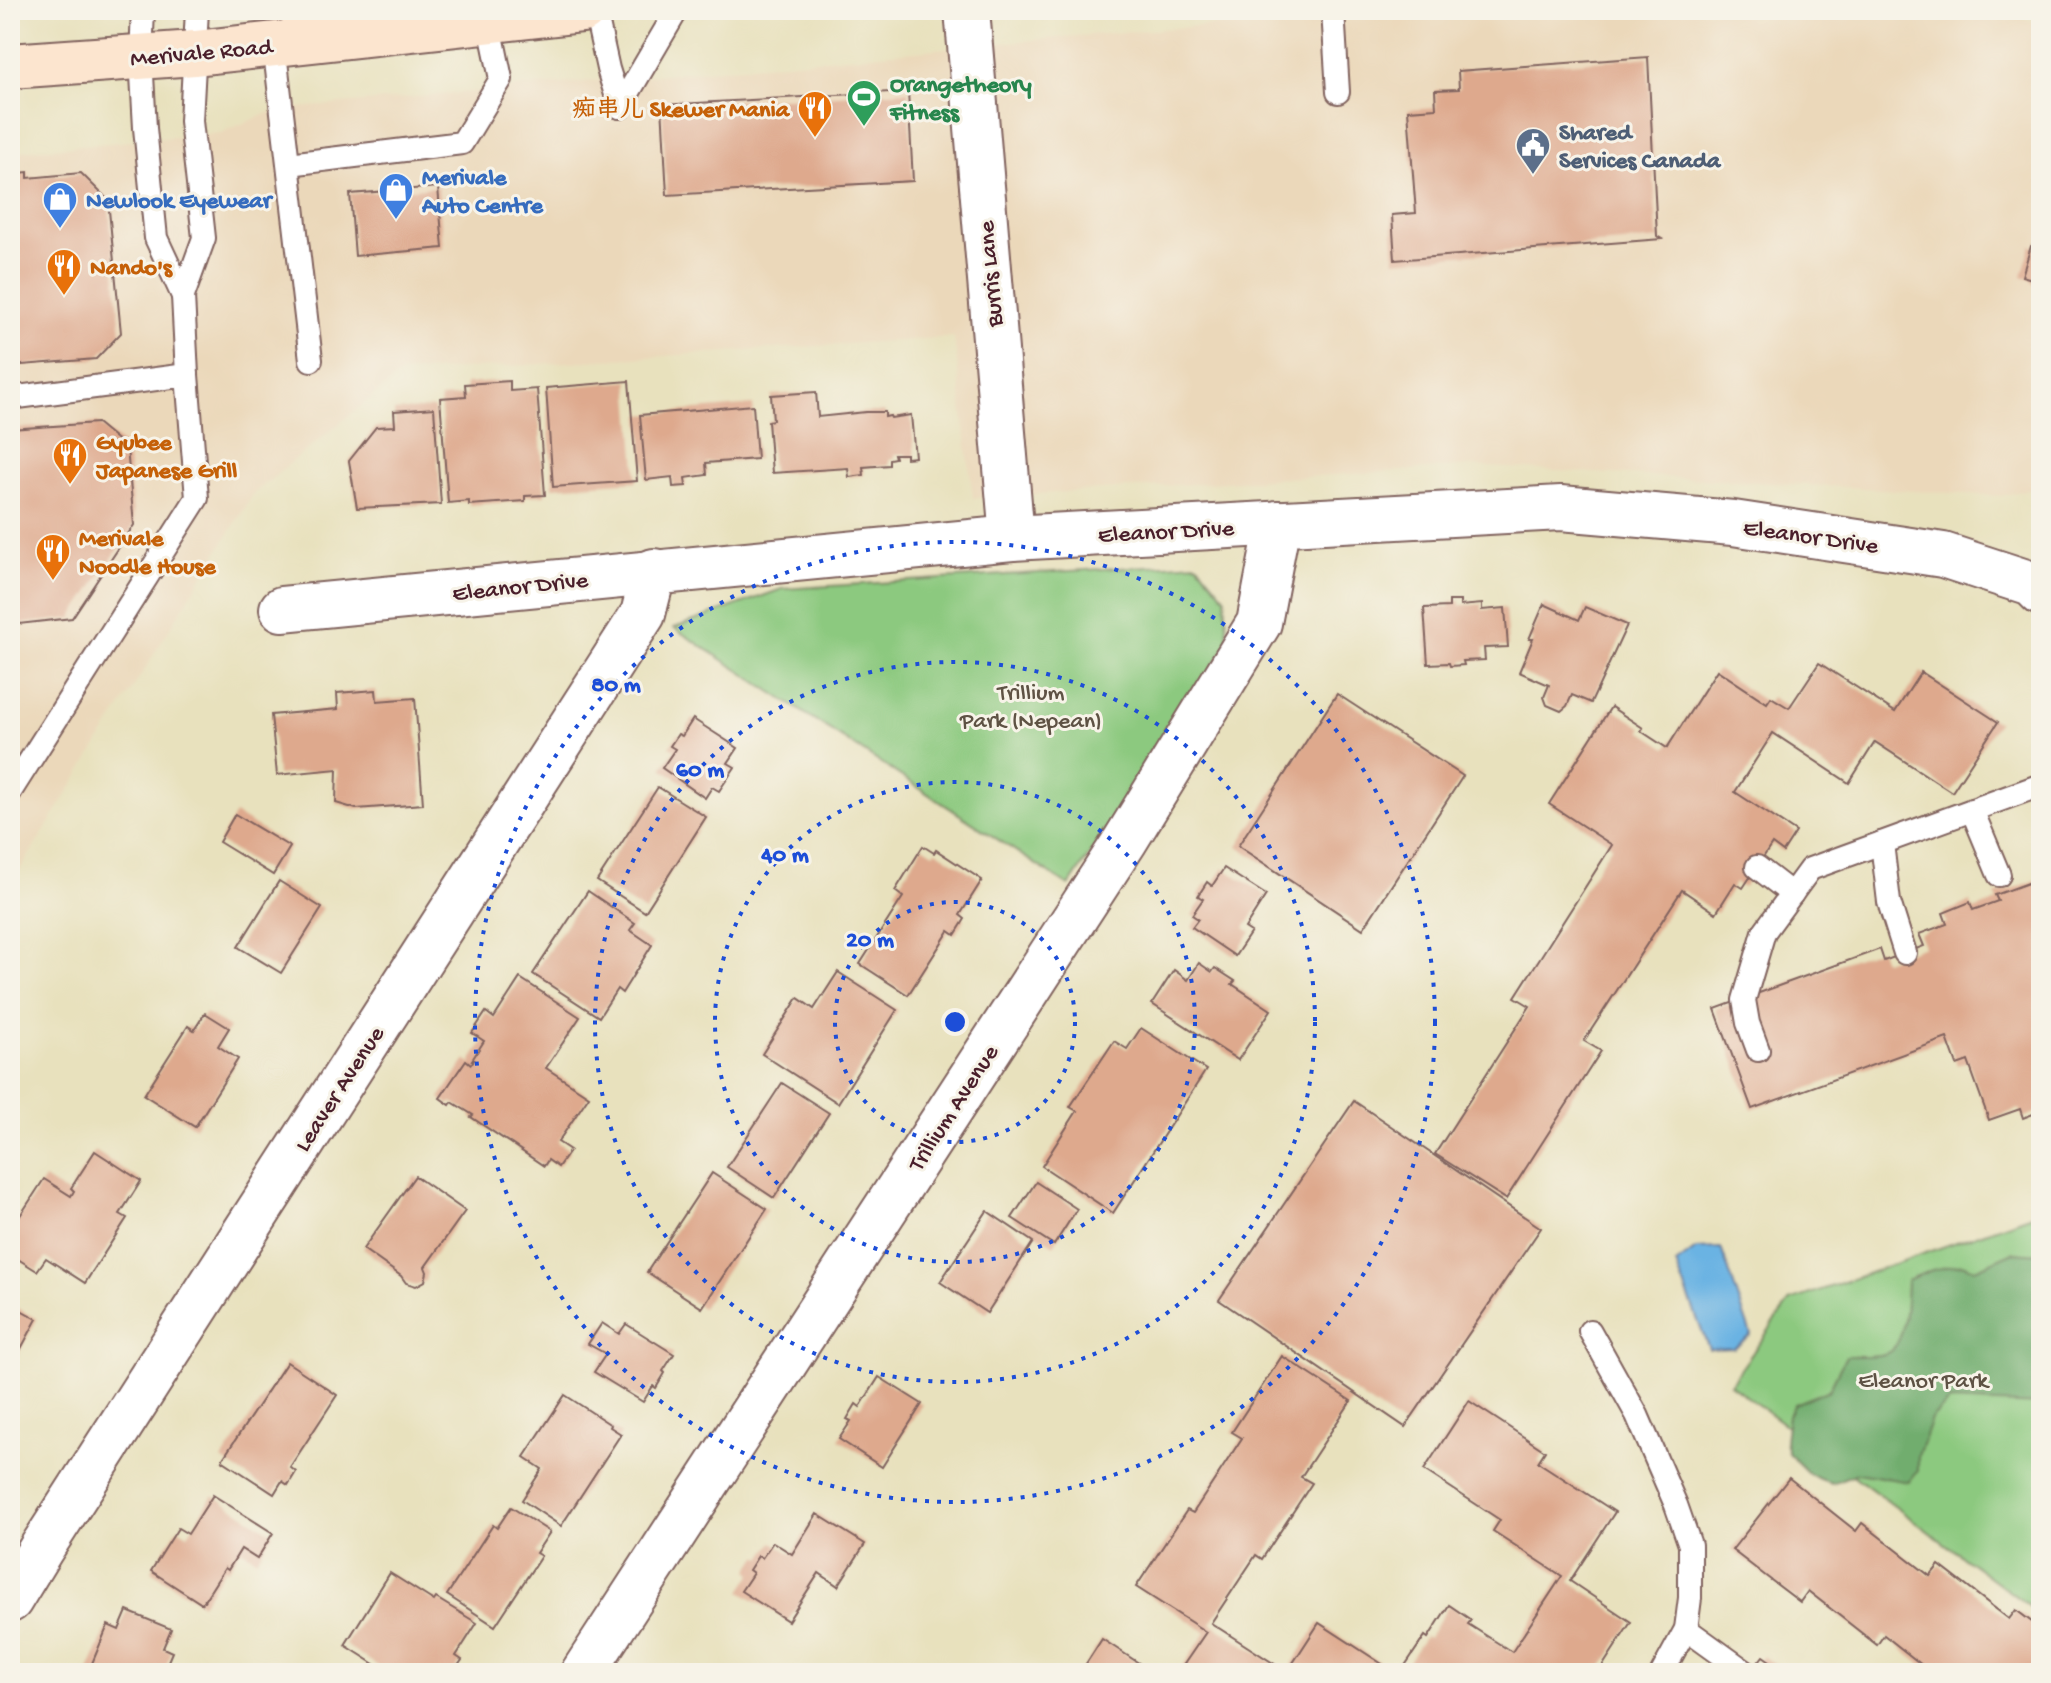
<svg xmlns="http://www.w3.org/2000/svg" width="2051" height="1683" font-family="'Gochi Hand','LXGW WenKai TC',sans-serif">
<rect width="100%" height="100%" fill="#f7f3e8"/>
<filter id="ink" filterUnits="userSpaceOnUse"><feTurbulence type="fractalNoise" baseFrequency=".0125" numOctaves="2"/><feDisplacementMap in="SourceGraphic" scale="16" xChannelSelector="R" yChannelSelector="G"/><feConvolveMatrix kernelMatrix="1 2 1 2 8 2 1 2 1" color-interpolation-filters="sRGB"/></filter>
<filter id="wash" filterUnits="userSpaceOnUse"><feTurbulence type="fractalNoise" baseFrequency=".006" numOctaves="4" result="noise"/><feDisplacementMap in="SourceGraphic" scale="32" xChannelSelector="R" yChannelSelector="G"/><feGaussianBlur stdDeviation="1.8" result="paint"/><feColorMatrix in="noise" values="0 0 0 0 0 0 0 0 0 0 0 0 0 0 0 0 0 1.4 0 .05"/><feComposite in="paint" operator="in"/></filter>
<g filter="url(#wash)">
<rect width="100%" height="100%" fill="#e8e1bd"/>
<!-- built -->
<polygon fill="#ebd8ba" points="1393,10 2002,10 2041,24 2041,486 2001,496 1473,466 973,498 954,337 401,373 254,493 10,886 10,152 220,133 276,110 1079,36"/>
<!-- green -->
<g fill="#8cc97f" stroke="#6b7455" stroke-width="2">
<polygon points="1197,563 1225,597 1228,643 1069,886 674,628 782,589"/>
<polygon points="2041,1212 2041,1615 1730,1384 1790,1301"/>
</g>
<!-- forest -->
<path fill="#71ad6e" stroke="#5e664c" stroke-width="2" d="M2013,1252L2041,1254V1405L1950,1401L1931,1419L1918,1456V1470L1909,1482L1857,1473L1832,1483L1819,1479L1808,1473L1788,1453L1785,1441L1788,1415L1794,1404L1829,1390L1846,1356C1858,1356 1873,1357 1884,1354C1907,1348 1906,1300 1907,1280L1932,1270L1962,1264L1975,1269Z"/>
<!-- water -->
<polygon fill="#6bb3e3" stroke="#5a6987" stroke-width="2" points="1721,1248 1751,1335 1734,1348 1709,1349 1676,1264 1696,1249"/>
<g id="blocks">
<!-- building -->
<g fill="#dea98d">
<polygon points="1648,57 1657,236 1662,239 1395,260 1392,215 1416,213 1408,110 1436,108 1435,90 1459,89 1458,71"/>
<polygon points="908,91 913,181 667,195 662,105"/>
<polygon points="28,172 28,178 81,173 108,200 121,333 96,359 10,366 10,174"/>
<polygon points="438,187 443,248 355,256 350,194"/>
<polygon points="2031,246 2041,249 2041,285 2031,282 2032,279 2022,276"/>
<polygon points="510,381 510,391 537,389 545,495 525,496 525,501 469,505 469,501 448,503 440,398 466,396 465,384"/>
<polygon points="629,381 637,481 553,487 546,388"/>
<polygon points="816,392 818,417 866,412 885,412 885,417 890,416 891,418 911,415 915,457 906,458 906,454 894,454 895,458 889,459 889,465 863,467 864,475 849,477 848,468 772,473 768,421 773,420 771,395"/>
<polygon points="753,405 757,459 706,463 707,475 685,478 686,486 673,487 672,477 646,480 640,415"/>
<polygon points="434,408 441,504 357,508 349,461 376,427 395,426 394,411"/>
<polygon points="97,423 127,448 134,525 72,618 10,625 10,429"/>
<polygon points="1449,601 1460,601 1460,606 1482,604 1482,610 1505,608 1508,647 1484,648 1485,660 1463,661 1464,665 1450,666 1449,663 1428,664 1424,608 1449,607"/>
<polygon points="1544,604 1579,620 1585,607 1627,625 1591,703 1572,695 1567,706 1561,711 1547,705 1544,697 1549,685 1519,672 1533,639 1529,639"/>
<polygon points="1819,663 1895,712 1921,672 1998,722 1952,792 1875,742 1849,783 1773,733 1735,792 1796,832 1783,852 1772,844 1743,888 1735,883 1716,913 1682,890 1584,1041 1601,1051 1506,1199 1435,1154 1530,1006 1515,997 1612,845 1549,804 1611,707 1643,728 1641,731 1667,748 1717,670 1767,703 1771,697 1789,708"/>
<polygon points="376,690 377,701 415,698 423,804 356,809 336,803 337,769 277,775 271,715 338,709 337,693"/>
<polygon points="1337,694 1463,776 1363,929 1238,846"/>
<polygon points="693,719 738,748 728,763 735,767 719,791 712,787 705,798 662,768 675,749 670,746 678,734 682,736"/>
<polygon points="658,787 706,817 645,912 597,881"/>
<polygon points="235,814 290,847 273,875 219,842"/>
<polygon points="923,846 934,853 936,850 982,880 960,915 965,919 955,935 949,931 908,995 860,964 903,897 895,891"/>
<polygon points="1224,868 1266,895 1245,928 1251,932 1235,956 1192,927 1198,919 1192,915 1203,899 1198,896 1207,882 1212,886"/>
<polygon points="2039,879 2041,883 2041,1111 2023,1118 2020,1109 1989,1120 1968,1061 1957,1065 1947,1038 1752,1109 1715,1009 1880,949 1884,961 1924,946 1919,934 1947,924 1943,913 1970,902 1973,910 1998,901 1995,895"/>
<polygon points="279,881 322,908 281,973 238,947"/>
<polygon points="588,891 635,923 630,930 652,945 622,993 617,989 599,1017 533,974"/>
<polygon points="1199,963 1212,972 1215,968 1235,981 1232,984 1271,1010 1238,1060 1152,1004 1174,970 1188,980"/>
<polygon points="838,972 897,1010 838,1103 762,1054 798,998 814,1009"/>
<polygon points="520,978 580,1017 546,1068 589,1096 558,1142 570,1150 558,1167 548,1160 544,1166 471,1117 473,1115 452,1102 450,1105 440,1098 466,1060 471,1064 474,1060 472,1060 484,1041 472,1033 486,1012 494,1018"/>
<polygon points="205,1013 229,1028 218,1046 238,1059 195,1127 144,1095 188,1026 194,1030"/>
<polygon points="1141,1028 1206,1070 1113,1213 1042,1166 1077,1111 1070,1107 1114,1041 1127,1049"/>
<polygon points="782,1083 829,1113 774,1198 727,1167"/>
<polygon points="1354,1101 1541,1228 1405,1427 1219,1300"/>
<polygon points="95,1151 141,1181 120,1214 127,1218 85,1283 46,1258 37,1271 10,1254 10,1231 44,1179 71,1196 74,1191 71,1188"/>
<polygon points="712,1173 767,1209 702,1308 647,1272"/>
<polygon points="415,1176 465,1211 425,1267 427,1272 425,1281 416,1286 406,1283 401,1276 363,1249"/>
<polygon points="1036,1182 1077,1209 1054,1245 1012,1218"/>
<polygon points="987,1211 1033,1242 987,1313 940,1282"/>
<polygon points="10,1304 37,1319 10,1369"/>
<polygon points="602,1323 619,1334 626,1324 674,1354 663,1371 665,1373 656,1388 653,1386 643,1402 594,1372 606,1354 588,1344"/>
<polygon points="1282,1356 1351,1401 1301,1477 1312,1483 1262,1559 1256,1555 1211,1623 1287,1672 1319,1623 1396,1673 1178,1673 1206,1632 1136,1587 1187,1510 1193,1513 1242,1438 1232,1432"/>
<polygon points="287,1362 337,1395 290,1467 296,1472 288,1485 282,1481 274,1494 222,1460"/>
<polygon points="879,1377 922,1404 882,1467 839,1439 851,1421 847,1419 856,1404 860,1407"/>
<polygon points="565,1395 611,1425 610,1427 621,1434 561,1526 522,1500 542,1469 524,1457"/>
<polygon points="1469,1401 1545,1451 1538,1462 1615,1512 1570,1581 1631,1622 1598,1673 1400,1673 1425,1636 1428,1638 1449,1605 1471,1620 1468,1624 1512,1652 1562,1576 1493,1531 1500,1520 1424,1470"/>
<polygon points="1789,1478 1856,1531 1862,1523 1930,1576 1939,1565 2009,1619 2016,1610 2041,1629 2041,1673 1932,1673 1884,1635 1877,1645 1808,1591 1800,1602 1767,1577 1732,1550"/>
<polygon points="213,1495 273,1533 257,1559 241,1549 228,1570 225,1568 202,1604 151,1571 178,1528 188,1534"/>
<polygon points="511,1507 550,1532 536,1553 541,1556 495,1626 447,1595 493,1525 497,1528"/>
<polygon points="817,1514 865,1544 838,1586 819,1573 788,1621 741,1591 753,1573 749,1570 758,1556 762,1558 773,1542 792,1554"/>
<polygon points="390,1573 434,1601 436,1598 477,1623 456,1656 462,1660 453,1673 389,1673 345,1645"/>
<polygon points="127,1611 171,1629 163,1648 172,1652 163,1673 88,1673 108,1625 119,1630"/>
<polygon points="1102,1639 1154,1673 1080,1673"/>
<polygon points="1763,1656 1787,1673 1750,1673"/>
</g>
</g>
</g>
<g filter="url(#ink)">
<use href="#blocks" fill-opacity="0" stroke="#81635e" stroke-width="2"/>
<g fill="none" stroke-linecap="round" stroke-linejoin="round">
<!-- lane casing -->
<g stroke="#81635e" stroke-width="26">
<g id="lane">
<polyline points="143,10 141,57 145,128 156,238 183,296"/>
<polyline points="595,10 608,69 620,107"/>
<polyline points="1333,10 1338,92"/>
<polyline points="274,44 311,360"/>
<polyline points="620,107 677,10"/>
<polyline points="289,164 462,143 501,79 489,21"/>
<polyline points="10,398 187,375"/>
<polyline points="10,792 197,498 187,375 183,296 204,238 191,121 197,10"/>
<polyline points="1972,810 1999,875"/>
<polyline points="1882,843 1889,902 1905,953"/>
<polyline points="1757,867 1792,894"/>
<polyline points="1758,1050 1748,1023 1744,1000 1764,932 1810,869 2041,785"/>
<polyline points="1590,1331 1637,1415 1676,1505 1690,1545 1690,1598 1686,1629 1662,1673"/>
<polyline points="1686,1629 1747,1673"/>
</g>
</g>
<!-- street casing -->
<g stroke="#81635e" stroke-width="48">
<g id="street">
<polyline points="967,10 1012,538"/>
<polyline points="282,609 1012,538 1561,508 1733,523 1943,555 2032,584 2041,593"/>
<polyline points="10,1600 41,1549 643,614 654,571"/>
<polyline points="583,1673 1125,841 1259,623 1278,523"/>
</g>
</g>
<!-- secondary casing -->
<g stroke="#81635e" stroke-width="48">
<polyline id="secondary" points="10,66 195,53 583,10"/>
</g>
<!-- lane -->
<use href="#lane" stroke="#fff" stroke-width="22"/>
<!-- street -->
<use href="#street" stroke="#fff" stroke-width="44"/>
<!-- secondary -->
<use href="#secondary" stroke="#fce5cf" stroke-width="44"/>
</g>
</g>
<!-- distance rings -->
<g fill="none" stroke="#1d4ed8" stroke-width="4" stroke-dasharray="4 8">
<circle cx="955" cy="1022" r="120"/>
<circle cx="955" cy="1022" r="240"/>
<circle cx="955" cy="1022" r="360"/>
<circle cx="955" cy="1022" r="480"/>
</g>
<!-- icons -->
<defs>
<g id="stadium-pin" transform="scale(1.8)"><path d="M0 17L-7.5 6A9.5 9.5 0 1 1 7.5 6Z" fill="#2e9e5b" stroke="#f7f3e8"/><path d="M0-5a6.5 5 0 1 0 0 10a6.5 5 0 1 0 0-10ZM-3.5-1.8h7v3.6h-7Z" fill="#fff"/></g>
<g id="restaurant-pin" transform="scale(1.8)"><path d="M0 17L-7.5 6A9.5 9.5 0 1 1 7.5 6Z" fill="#e8710a" stroke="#f7f3e8"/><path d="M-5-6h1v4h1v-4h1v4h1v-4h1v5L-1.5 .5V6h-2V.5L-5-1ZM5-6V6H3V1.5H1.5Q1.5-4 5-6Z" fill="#fff"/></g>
<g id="civic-pin" transform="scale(1.8)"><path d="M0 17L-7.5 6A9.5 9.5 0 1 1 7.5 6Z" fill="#5c6f8a" stroke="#f7f3e8"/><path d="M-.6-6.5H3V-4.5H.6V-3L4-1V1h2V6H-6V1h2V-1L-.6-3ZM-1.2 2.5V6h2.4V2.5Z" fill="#fff"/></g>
<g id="shop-pin" transform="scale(1.8)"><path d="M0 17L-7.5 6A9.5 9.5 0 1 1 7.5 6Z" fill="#3f7fe0" stroke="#f7f3e8"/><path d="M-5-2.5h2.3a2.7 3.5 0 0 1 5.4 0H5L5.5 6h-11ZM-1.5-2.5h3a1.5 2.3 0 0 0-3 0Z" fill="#fff"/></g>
</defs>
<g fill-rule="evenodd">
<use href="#stadium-pin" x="864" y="97"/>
<use href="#restaurant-pin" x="815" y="108"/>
<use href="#civic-pin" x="1533" y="145"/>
<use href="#shop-pin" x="396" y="190"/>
<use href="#shop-pin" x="60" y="199"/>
<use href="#restaurant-pin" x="64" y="266"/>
<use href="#restaurant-pin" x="70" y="455"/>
<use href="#restaurant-pin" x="53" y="551"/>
</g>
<g text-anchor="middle" stroke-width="6" stroke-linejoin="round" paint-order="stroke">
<!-- street labels -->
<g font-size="24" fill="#4a1f2b" stroke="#f7f3e8">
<text transform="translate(201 51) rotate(-5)" y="8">Merivale Road</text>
<text transform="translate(989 274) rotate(-95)" y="8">Burris Lane</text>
<text transform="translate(1166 530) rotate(-3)" y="8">Eleanor Drive</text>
<text transform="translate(1811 535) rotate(8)" y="8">Eleanor Drive</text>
<text transform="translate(520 585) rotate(-6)" y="8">Eleanor Drive</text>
<text transform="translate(338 1088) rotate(-57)" y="8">Leaver Avenue</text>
<text transform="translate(952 1107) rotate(-57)" y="8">Trillium Avenue</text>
</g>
<!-- leisure labels -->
<g font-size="24" font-weight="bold" fill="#27864d" stroke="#f7f3e8" text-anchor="start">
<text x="890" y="91">Orangetheory<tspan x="890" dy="28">Fitness</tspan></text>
</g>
<!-- food labels -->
<g font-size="24" font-weight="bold" fill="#c56008" stroke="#f7f3e8" text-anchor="start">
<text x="789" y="116" text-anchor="end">痴串儿 Skewer Mania</text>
<text x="90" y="274">Nando's</text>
<text x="96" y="449">Gyubee<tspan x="96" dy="28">Japanese Grill</tspan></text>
<text x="79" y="545">Merivale<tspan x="79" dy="28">Noodle House</tspan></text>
</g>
<!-- service labels -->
<g font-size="24" font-weight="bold" fill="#4e5e75" stroke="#f7f3e8" text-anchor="start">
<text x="1559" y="139">Shared<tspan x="1559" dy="28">Services Canada</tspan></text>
</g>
<!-- shop labels -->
<g font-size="24" font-weight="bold" fill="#366cbe" stroke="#f7f3e8" text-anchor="start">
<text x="422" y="184">Merivale<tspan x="422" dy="28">Auto Centre</tspan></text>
<text x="86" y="207">Newlook Eyewear</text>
</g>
<!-- park labels -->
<g font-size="24" fill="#5e5244" stroke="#f7f3e8">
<text x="1031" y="699">Trillium<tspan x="1031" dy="28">Park (Nepean)</tspan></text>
<text x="1923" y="1387">Eleanor Park</text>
</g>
</g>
<circle cx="955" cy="1022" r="12" fill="#1d4ed8" stroke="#f7f3e8" stroke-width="4"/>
<g font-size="24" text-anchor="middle" font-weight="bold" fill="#1d4ed8" stroke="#f7f3e8" stroke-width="6" stroke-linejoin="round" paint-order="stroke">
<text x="616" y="691">80 m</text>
<text x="700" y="776">60 m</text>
<text x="785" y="861">40 m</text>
<text x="870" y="946">20 m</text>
</g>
<!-- margin -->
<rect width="2051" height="1683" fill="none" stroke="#f7f3e8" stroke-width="40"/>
</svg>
